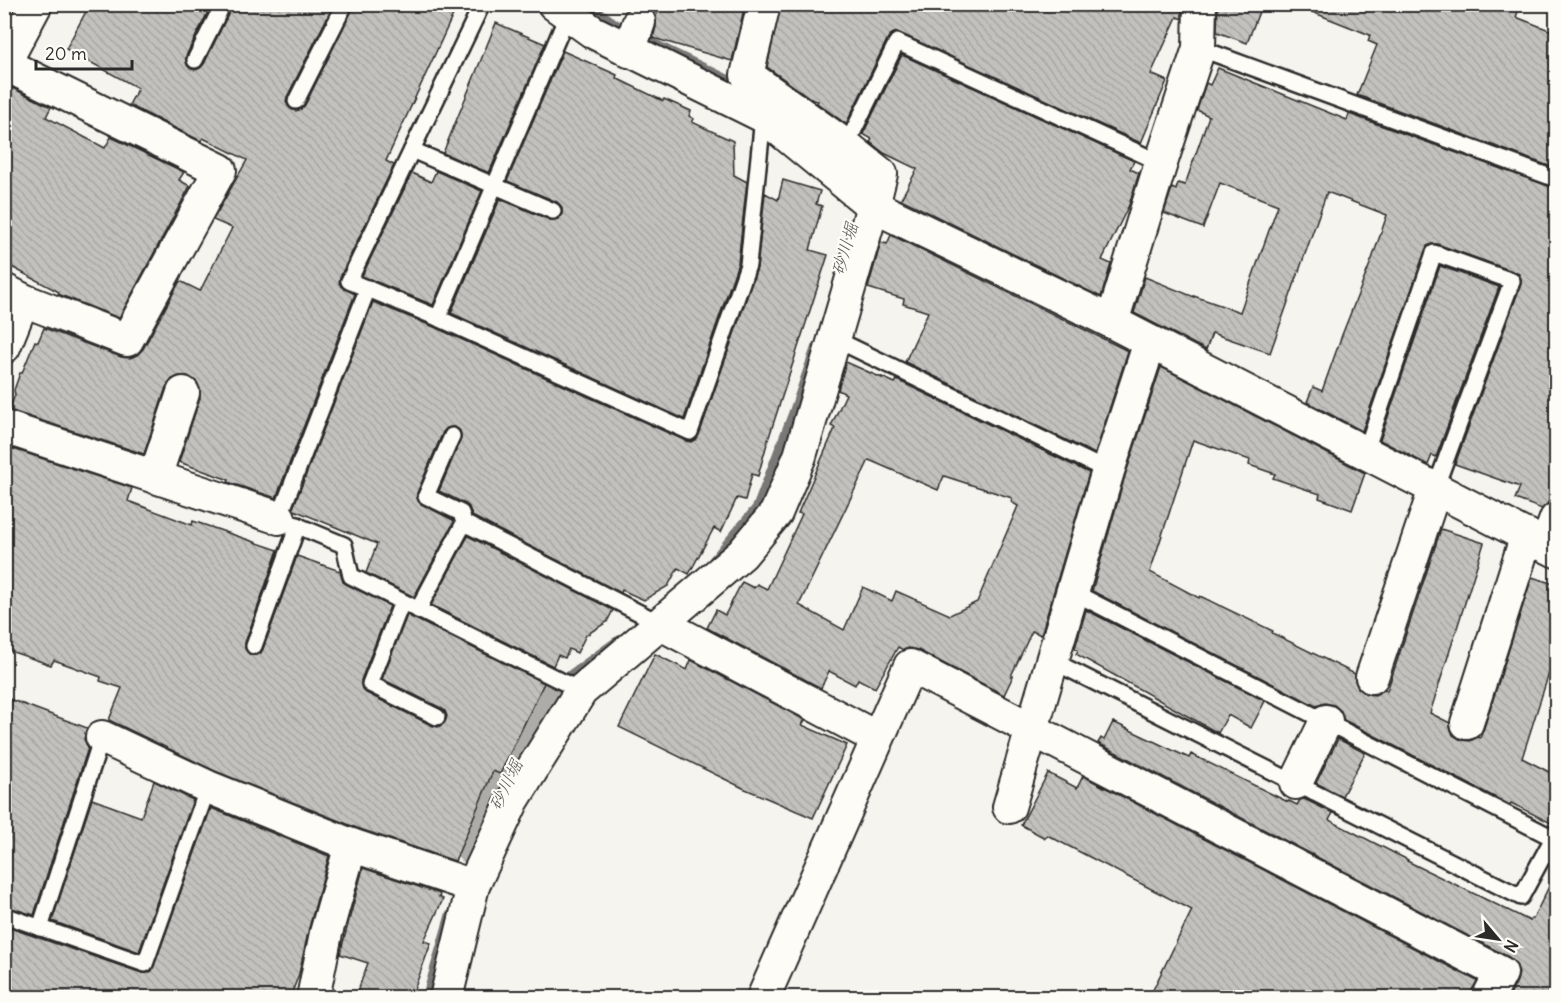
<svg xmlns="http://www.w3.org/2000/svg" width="1561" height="1002" font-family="Delius,'Klee One',sans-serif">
<defs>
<pattern id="building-back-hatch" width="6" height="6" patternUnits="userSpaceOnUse" patternTransform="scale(1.5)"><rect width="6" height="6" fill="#c2c1be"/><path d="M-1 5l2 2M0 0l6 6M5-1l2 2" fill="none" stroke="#a7a6a3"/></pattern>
</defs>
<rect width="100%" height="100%" fill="#f5f4ef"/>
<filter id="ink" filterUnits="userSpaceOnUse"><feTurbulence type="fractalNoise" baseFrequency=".0167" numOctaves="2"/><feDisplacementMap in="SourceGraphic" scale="12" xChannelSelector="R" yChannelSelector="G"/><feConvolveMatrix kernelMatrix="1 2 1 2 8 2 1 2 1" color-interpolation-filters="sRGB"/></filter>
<g filter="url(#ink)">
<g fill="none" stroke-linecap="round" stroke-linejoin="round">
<!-- stream -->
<g stroke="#797877" stroke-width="9">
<polyline points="588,4 620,27 742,86"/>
<polyline points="713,560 757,507 794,410 816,346"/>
<polyline points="570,675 617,641"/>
<polyline points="426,998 450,915"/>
</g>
<!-- river -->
<polyline stroke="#adaca9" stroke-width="58" points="480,839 548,697"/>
</g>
<!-- building -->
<g fill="url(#building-back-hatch)" stroke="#2b2b2b" stroke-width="1.5" fill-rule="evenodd">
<polygon points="90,4 212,4 186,56 187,65 190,68 195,70 200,68 204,64 233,4 334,4 287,97 286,101 288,106 291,109 296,111 301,109 305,105 355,4 458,4 386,161 394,165 340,277 339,283 342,287 355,294 276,498 228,482 229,480 179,462 200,398 200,389 197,382 188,376 179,376 172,379 166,387 144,454 9,410 15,395 14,390 20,373 22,373 35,341 38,342 44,328 121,357 130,358 137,355 143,349 180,281 200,291 232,228 213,220 247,160 203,138 201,141 129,105 138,88 66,49"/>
<polygon points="660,4 745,4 732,61 653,38 656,27 656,17"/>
<polygon points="781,4 1182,4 1182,19 1177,17 1151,74 1167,81 1141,143 897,32 892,34 888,38 846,124 817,103 818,101 813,100 767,67"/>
<polygon points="1218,4 1262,4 1247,43 1217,32"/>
<polygon points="1297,4 1521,4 1516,17 1557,33 1557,169 1357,95 1377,45 1368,41 1370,35 1297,6"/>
<polygon points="496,23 545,44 489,173 443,153"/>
<polygon points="563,51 617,75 616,78 663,101 664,99 691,111 689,116 694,119 692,122 733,141 734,175 747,182 738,263 684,419 451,313 500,199 550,220 558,219 562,214 561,206 557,202 507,181"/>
<polygon points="902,55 1134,161 1130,169 1139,173 1129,205 1102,260 1111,264 1101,297 901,199 917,169 884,153 870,142 872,139 863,134"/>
<polygon points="1218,68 1347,120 1349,114 1557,189 1557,480 1548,503 1542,509 1515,499 1520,487 1455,464 1521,284 1521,279 1519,274 1515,272 1437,244 1432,244 1427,246 1362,431 1307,402 1313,387 1322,391 1342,335 1372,259 1387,215 1327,192 1270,353 1212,333 1206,350 1134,313 1145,277 1194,297 1194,296 1240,312 1278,205 1220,183 1203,228 1164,213 1172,188 1176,190 1178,183 1185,185 1209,116 1197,110 1206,83 1210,85"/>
<polygon points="4,84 51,107 46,117 105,148 111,137 184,172 179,180 190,186 119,318 58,294 59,292 4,263"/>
<polygon points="436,171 482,191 433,305 362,276 412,173 431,182"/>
<polygon points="783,180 820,191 816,204 822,206 810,250 828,255 768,440 758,476 752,474 745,500 737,498 721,532 714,528 689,574 678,568 668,586 644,600 622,590 621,593 472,516 469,507 466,504 439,491 461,439 460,431 455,427 447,428 443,432 417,493 418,501 421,504 453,520 454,522 414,597 366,573 377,544 294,510 293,508 373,302 434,327 686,441 691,442 696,440 699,435 757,268 765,193 778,200"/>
<polygon points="891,235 1128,351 1095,454 905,362 928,312 903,304 904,299 868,288 881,242 887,244"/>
<polygon points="1440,266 1499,287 1436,457 1432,455 1428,465 1380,440"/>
<path d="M846,362L882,378V377L895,383L897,380L1089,473L1041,635L1032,631L1011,676H1013L1004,695L918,650L909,648L903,650L898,647L875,688L858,679L855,685L829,671L821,688L707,628L716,610L725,615L742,582L754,588L757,584L767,589L802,514L798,513L835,428L831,426L846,394L838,390ZM869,460L938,490L944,476L1012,498L1011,502L1018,506L977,602L950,615L896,591L892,601L863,587L844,630L799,605Z"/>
<polygon points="1161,367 1365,473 1352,510 1319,498 1320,494 1273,478 1275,474 1249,465 1250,460 1193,440 1150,572 1199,598 1200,596 1273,631 1272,633 1355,674 1355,681 1358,688 1366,694 1375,695 1385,689 1387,691 1441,529 1484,543 1430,713 1450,723 1450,727 1453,735 1461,740 1470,741 1478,737 1480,738 1484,728 1532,577 1557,585 1557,648 1522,758 1557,776 1557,826 1511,803 1510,805 1344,720 1341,711 1334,705 1325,703 1316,706 1092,591 1125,476"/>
<polygon points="4,446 132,488 128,501 192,525 193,521 278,550 245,643 245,648 250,655 256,655 261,653 263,649 297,556 340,571 343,582 346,584 390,606 361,680 362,689 366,693 433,726 438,727 445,722 447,716 445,711 441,708 382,679 407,615 544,683 500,774 493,771 455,861 357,828 215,771 109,720 122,688 100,681 101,677 54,660 51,665 4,649"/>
<polygon points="468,536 613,610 607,622 586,635 577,653 569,649 565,658 558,655 553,666 431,605"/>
<polygon points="1086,610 1265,701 1251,728 1228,715 1218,733 1076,654 1078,650 1075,648"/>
<polygon points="655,654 687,670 691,660 805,720 802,725 847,745 813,818 743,788 619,727"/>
<polygon points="4,697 87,728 84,739 88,748 34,915 4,906"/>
<polygon points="1113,722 1189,758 1191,754 1288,802 1289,801 1297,805 1300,800 1304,799 1333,813 1329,820 1408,860 1407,861 1530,921 1531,919 1533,919 1557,870 1557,974 1546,998 1509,998 1517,981 1519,973 1516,964 1509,957 1098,743 1101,738 1104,740"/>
<polygon points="1338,739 1365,753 1342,796 1316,783"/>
<polygon points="1048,773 1077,788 1083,776 1477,981 1472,990 1470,998 1149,998 1192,910 1047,835 1045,838 1021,825"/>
<polygon points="154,781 193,800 139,952 52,921 92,799 141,817"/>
<polygon points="211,808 329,856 309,928 299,974 290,998 4,998 4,926 142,973 147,973 152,971"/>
<polygon points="363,868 440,894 439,897 443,899 424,941 431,943 411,998 355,998 368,963 340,954"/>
</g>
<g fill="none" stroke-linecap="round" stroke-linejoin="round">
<!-- lane casing -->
<g stroke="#2b2b2b" stroke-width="20">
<g id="lane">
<polyline points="482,4 349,281 438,318 690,432 748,265 763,117"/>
<polyline points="1199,48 1556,179"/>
<polyline points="195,60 223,4"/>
<polyline points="296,101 345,4"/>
<polyline points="846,146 897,42 1161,163"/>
<polyline points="412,150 553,211"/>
<polyline points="368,288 279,518 344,545 351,576 581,691"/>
<polyline points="438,318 568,14"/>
<polyline points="833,338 1108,471"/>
<polyline points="452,436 426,496 461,513 464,523"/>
<polyline points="1365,453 1434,253 1512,281 1435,489"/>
<polyline points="402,602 370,684 437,717"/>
<polyline points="418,610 464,523 661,624"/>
<polyline points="254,646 298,525"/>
<polyline points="1053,661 1521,897 1553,838 1073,592"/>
<polyline points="4,915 145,964 208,787"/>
<polyline points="40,928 102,737"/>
</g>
</g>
<!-- street casing -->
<g stroke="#2b2b2b" stroke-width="36">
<g id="street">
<polyline points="554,4 593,32 763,116 873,206 1112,322 1556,551"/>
<polyline points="629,51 639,22"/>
<polyline points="4,64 220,170 127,340 23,300 4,290"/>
<polyline points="4,64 36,4"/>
<polyline points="1112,322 1161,163 1199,48 1200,4"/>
<polyline points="4,347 23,300"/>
<polyline points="4,427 279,518"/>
<polyline points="155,477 183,393"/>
<polyline points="1546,546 1556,519"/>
<polyline points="661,624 877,738"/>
<polyline points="1372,677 1435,489"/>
<polyline points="1467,723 1527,535"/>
<polyline points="102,737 208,787 351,845 473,886"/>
<polyline points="1296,783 1326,721"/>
<polyline points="1009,807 1108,471 1150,342"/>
<polyline points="313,998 326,933 351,845"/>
<polyline points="446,998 473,886 513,800 581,691 742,554 776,513 800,456 873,206 881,174 846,146 747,75 764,4"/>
<polyline points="763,998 910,666 1501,973 1488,998"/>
</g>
</g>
<!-- lane -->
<use href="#lane" stroke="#fdfcf7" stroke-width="15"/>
<!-- street -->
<use href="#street" stroke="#fdfcf7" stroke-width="32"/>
</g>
</g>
<g text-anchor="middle" stroke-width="4.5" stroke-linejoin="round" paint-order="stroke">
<!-- water labels -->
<g font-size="18" font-style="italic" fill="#585857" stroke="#fdfcf7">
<text transform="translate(845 249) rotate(-74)" y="6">砂川堀</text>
<text transform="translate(506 785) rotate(-64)" y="6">砂川堀</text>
</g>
</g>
<!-- margin -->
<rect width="1561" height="1002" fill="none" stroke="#fdfcf7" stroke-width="24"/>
<rect x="12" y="12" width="1537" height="978" fill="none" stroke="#2b2b2b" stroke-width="2" filter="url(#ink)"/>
<!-- north arrow -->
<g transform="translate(1498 939) rotate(119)" stroke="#fdfcf7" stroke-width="4.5" paint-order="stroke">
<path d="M0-4.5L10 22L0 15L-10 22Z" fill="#2b2b2b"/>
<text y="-9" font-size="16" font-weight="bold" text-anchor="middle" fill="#2b2b2b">N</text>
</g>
<!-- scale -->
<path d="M36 60v9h96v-9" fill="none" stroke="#2b2b2b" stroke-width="3"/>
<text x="45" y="60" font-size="18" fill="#2b2b2b" stroke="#fdfcf7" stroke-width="4.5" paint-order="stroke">20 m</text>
</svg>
